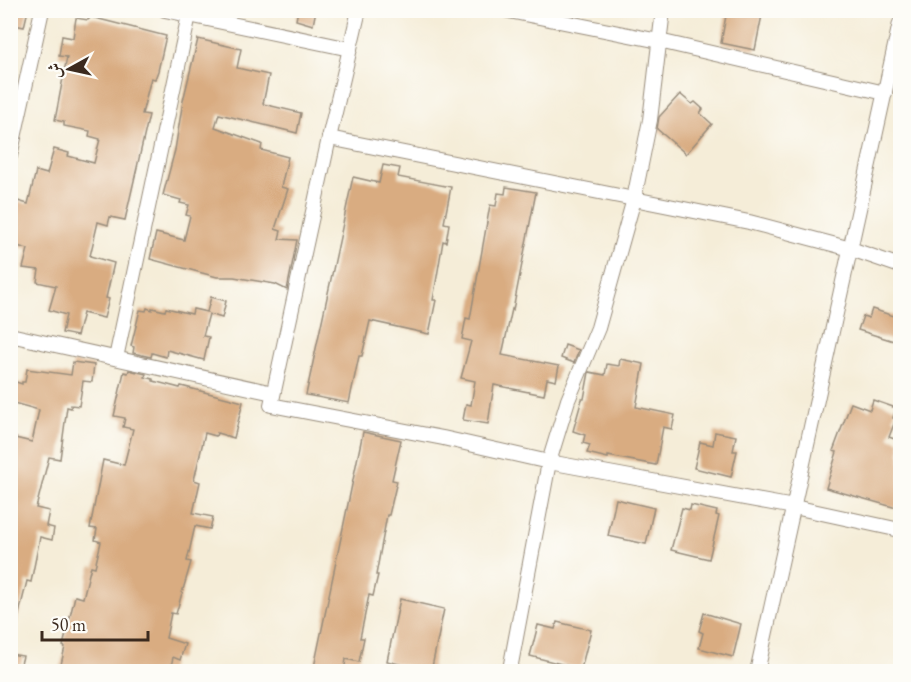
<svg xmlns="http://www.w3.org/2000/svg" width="911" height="682" font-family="'EB Garamond',Amiri,serif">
<rect width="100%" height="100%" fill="#fdfcf7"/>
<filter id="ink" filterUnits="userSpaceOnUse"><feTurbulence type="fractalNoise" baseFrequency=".0167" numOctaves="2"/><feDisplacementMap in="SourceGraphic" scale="12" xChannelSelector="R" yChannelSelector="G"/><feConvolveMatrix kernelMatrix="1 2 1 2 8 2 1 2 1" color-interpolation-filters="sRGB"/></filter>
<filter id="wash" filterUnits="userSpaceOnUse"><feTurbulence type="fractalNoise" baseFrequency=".008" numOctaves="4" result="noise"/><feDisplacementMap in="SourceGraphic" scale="24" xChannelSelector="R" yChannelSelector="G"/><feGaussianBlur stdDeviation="1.35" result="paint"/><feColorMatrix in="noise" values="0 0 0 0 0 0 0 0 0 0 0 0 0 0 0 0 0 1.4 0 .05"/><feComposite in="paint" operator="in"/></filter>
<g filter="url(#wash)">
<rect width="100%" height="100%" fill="#f5edd8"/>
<g id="blocks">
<!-- building -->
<g fill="#d9ac81">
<polygon points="10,10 28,10 24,27 10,24"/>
<polygon points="298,10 316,10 313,25 296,20"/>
<polygon points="727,10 763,10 755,50 721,43"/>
<polygon points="91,17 166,36 158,71 155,79 151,78 142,114 149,115 125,220 110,217 108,225 98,222 90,256 114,263 106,298 109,299 104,318 83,313 77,336 62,333 66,315 49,310 56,286 37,282 39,270 23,268 28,249 10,244 10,234 18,201 28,204 36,171 47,174 54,149 69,153 68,156 94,163 100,139 89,136 90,131 64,126 64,122 55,120 67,57 59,56 62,36 73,38 76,18 88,20"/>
<polygon points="198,39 241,49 237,68 269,75 263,104 301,113 297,133 219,114 215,127 262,144 261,150 288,157 281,187 288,189 275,229 281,231 279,239 297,240 287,290 275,284 234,277 217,277 150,259 156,233 184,240 190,216 186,215 189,205 180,203 181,200 163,195 175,150 183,101"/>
<polygon points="680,94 692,104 695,102 703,109 700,113 712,124 686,154 657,129 659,117"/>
<polygon points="383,165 400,168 398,177 451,187 444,223 449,224 446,242 443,241 433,300 436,300 429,334 370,321 362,356 359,356 349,403 306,395 353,177 379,183"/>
<polygon points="506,187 536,192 513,310 512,309 502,355 559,366 556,381 547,379 544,395 494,385 488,424 463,420 466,404 471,405 475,381 461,378 471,341 462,339 466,318 470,319 490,205 496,206 498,193 505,194"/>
<polygon points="211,297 226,301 222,318 209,314 203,336 209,337 204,360 167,350 166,357 152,353 151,357 133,353 134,347 131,346 140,310 146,311 147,308 152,310 152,308 165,311 166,308 192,314 193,309 207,312"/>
<polygon points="872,309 900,318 900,332 897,342 858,330 863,316 869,318"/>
<polygon points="565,345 579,350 574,363 561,358"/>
<polygon points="620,359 644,364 636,407 675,415 672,429 663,427 656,465 608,456 608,458 587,453 590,445 583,443 585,435 573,431 582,399 584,399 589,372 605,375 607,364 619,366"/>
<polygon points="73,362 94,365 92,382 83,381 79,406 71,405 71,408 67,407 60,459 49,457 36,508 49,511 46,526 54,528 52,540 40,537 31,582 27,581 15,630 10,629 10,443 14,444 15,438 32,442 39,410 10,402 10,380 22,384 22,382 25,382 27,369 71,375"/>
<polygon points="129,370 146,374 145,377 153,379 153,381 180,388 181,386 243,402 234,438 217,433 216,436 205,433 194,480 200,482 193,513 213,517 210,529 195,526 187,561 191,562 176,614 171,613 166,638 185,644 180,660 173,657 170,672 71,672 60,669 65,647 63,646 75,596 83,598 91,566 95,567 101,542 95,540 97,529 90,528 103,460 124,465 133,429 123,427 125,418 114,416 124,372 128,373"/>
<polygon points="873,400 896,408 893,418 896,419 889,437 900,441 900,509 826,488 837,452 833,451 851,403 870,410"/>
<polygon points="363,432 401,440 392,480 397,481 389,515 387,515 376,575 378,575 373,596 369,595 360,638 364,638 359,662 346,659 344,672 313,672"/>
<polygon points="715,432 736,436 733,451 737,451 731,477 694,468 700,442 713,445"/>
<polygon points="616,499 654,508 646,544 608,536"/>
<polygon points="691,505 717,511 716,515 719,516 709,559 671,550 682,508 690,510"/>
<polygon points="400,599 444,609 431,672 387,661"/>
<polygon points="704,613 741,624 733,657 699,648 703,633 699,631"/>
<polygon points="557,622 591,630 581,669 530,656 538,625 555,629"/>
<polygon points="10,654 23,656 19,672 10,672"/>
</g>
</g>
</g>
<g filter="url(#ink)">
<use href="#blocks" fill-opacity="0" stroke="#988c7b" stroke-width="1.5"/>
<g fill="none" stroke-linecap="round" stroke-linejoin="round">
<!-- street casing -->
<g stroke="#988c7b" stroke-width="16">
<g id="street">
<polyline points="165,10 350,49"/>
<polyline points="359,10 329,138 271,405 443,438 549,462 794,507 900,530"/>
<polyline points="504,10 659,41 885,93"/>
<polyline points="329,138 749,222 851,249 900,266"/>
<polyline points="10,156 42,10"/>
<polyline points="10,335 273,393"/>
<polyline points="116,358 190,10"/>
<polyline points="511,672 511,664 549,462 568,400 598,328 634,199 650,120 663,10"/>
<polyline points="757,672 900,23"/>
</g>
</g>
<!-- street -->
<use href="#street" stroke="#fff" stroke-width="14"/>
</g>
</g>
<!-- margin -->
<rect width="911" height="682" fill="none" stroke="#fdfcf7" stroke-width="36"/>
<!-- north arrow -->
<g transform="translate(69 69) rotate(262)" stroke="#fdfcf7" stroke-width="4.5" paint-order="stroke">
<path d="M0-4.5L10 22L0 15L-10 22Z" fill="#3b2a1e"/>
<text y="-9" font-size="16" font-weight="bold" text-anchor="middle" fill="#3b2a1e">ش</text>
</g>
<!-- scale -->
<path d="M42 631v9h106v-9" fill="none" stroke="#3b2a1e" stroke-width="3"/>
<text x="51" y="631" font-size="18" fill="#3b2a1e" stroke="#fdfcf7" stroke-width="4.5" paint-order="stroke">50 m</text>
</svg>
